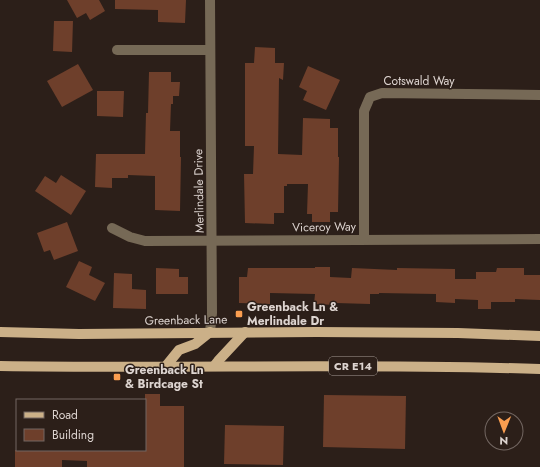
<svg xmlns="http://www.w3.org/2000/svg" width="540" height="467" font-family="Jost,sans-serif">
<rect width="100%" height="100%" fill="#2c1f19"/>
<!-- building -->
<g fill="#6e3f2b">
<polygon points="67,0 99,0 105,11 90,20 86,13 77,18"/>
<polygon points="115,0 186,0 185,23 158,22 158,10 115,9"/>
<polygon points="54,21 73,21 72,52 53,51"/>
<polygon points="255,47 275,48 275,63 284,63 283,80 279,78 278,154 302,155 303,118 330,119 330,128 338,128 338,157 339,157 338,212 330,212 330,222 312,222 312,214 307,214 308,184 287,184 287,186 284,186 284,213 274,213 274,224 245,223 244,174 253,174 254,146 245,146 245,63 254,63"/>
<polygon points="78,64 93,90 62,107 47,81"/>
<polygon points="308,66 340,80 326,110 303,100 307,91 299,87"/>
<polygon points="149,72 171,72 171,82 180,82 179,96 173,96 173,104 171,104 170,131 180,131 180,157 181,157 180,211 155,210 155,176 128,175 128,178 112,178 112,188 95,187 96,154 145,154 146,113 148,113"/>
<polygon points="97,91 124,91 123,117 97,116"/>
<polygon points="61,175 86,191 71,215 35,191 45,176 56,183"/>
<polygon points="67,222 78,251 54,260 50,250 44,252 37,233"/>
<polygon points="79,261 92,267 89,275 105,283 95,301 66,287"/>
<polygon points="315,267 330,267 330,277 351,278 352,268 397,270 397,268 455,269 455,279 476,279 476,272 496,272 497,268 524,268 524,275 540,275 540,300 515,299 515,302 491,302 491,309 478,309 478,300 455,299 455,303 436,302 436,294 379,293 379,294 370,294 370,304 336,303 336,305 314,304 315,294 270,293 270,304 239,303 239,277 247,277 248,268 315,268"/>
<polygon points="156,268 179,269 179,277 188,277 188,294 156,294"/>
<polygon points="114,273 132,274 132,289 146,290 146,309 113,308"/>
<polygon points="145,394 160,394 160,406 184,406 184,467 87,467 87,461 62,460 62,467 15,467 15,450 145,450"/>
<polygon points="324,395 406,396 405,449 323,447"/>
<polygon points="225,425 284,426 283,465 224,464"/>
</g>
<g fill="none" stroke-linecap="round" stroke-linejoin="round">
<!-- minor -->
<g stroke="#766956" stroke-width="10">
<polyline points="117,50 210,50"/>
<polyline points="112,228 130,237 145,241 540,239"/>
<polyline points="364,239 364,111 370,97 382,93 540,95"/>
<polyline points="210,332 212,313 210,0"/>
</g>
<!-- major -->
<g stroke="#cbb088" stroke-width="10">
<polyline points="0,332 79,334 316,332 458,333 540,336"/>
<path d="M0,366C180,369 360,363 540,369"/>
<polyline points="166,366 179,350 195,344 210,332"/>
<polyline points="214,366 218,361 245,332"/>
</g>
</g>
<!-- markers -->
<g fill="#fb9e50" stroke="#2c1f19" stroke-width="1.5">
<rect x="235" y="310" width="8" height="8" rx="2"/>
<rect x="113" y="373" width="8" height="8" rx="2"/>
</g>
<g text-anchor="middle" stroke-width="3" stroke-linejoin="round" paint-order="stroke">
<!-- shield labels -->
<rect fill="#2c1f19" stroke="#a89e99" stroke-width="1" x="329" y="357" width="48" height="18" rx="3"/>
<g font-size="11" font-weight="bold" fill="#ddd4d0">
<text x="353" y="370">CR E14</text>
</g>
<!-- street labels -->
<g font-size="12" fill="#ddd4d0" stroke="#2c1f19">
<text x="419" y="85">Cotswald Way</text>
<text transform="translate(199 191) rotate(-91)" y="4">Merlindale Drive</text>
<text transform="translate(324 227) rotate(-1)" y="4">Viceroy Way</text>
<text transform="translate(186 320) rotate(-1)" y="4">Greenback Lane</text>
</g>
<!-- poi labels -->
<g font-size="12" font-weight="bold" fill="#ddd4d0" stroke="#2c1f19" text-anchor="start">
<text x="247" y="311">Greenback Ln &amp;<tspan x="247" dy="14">Merlindale Dr</tspan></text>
<text x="125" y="374">Greenback Ln<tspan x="125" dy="14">&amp; Birdcage St</tspan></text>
</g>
</g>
<!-- legend -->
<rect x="16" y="399" width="130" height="52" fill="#2c1f19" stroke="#736762"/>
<rect x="24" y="412" width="20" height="6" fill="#cbb088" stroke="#736762"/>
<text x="52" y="419" font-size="12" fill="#ddd4d0">Road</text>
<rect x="24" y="429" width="20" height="12" fill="#6e3f2b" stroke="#736762"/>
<text x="52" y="439" font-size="12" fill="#ddd4d0">Building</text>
<!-- north arrow -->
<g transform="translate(504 431) rotate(181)"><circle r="19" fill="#2c1f19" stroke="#736762"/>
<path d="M0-3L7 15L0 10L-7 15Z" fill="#fb9e50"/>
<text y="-6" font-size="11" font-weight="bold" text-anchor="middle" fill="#ddd4d0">N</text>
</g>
</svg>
